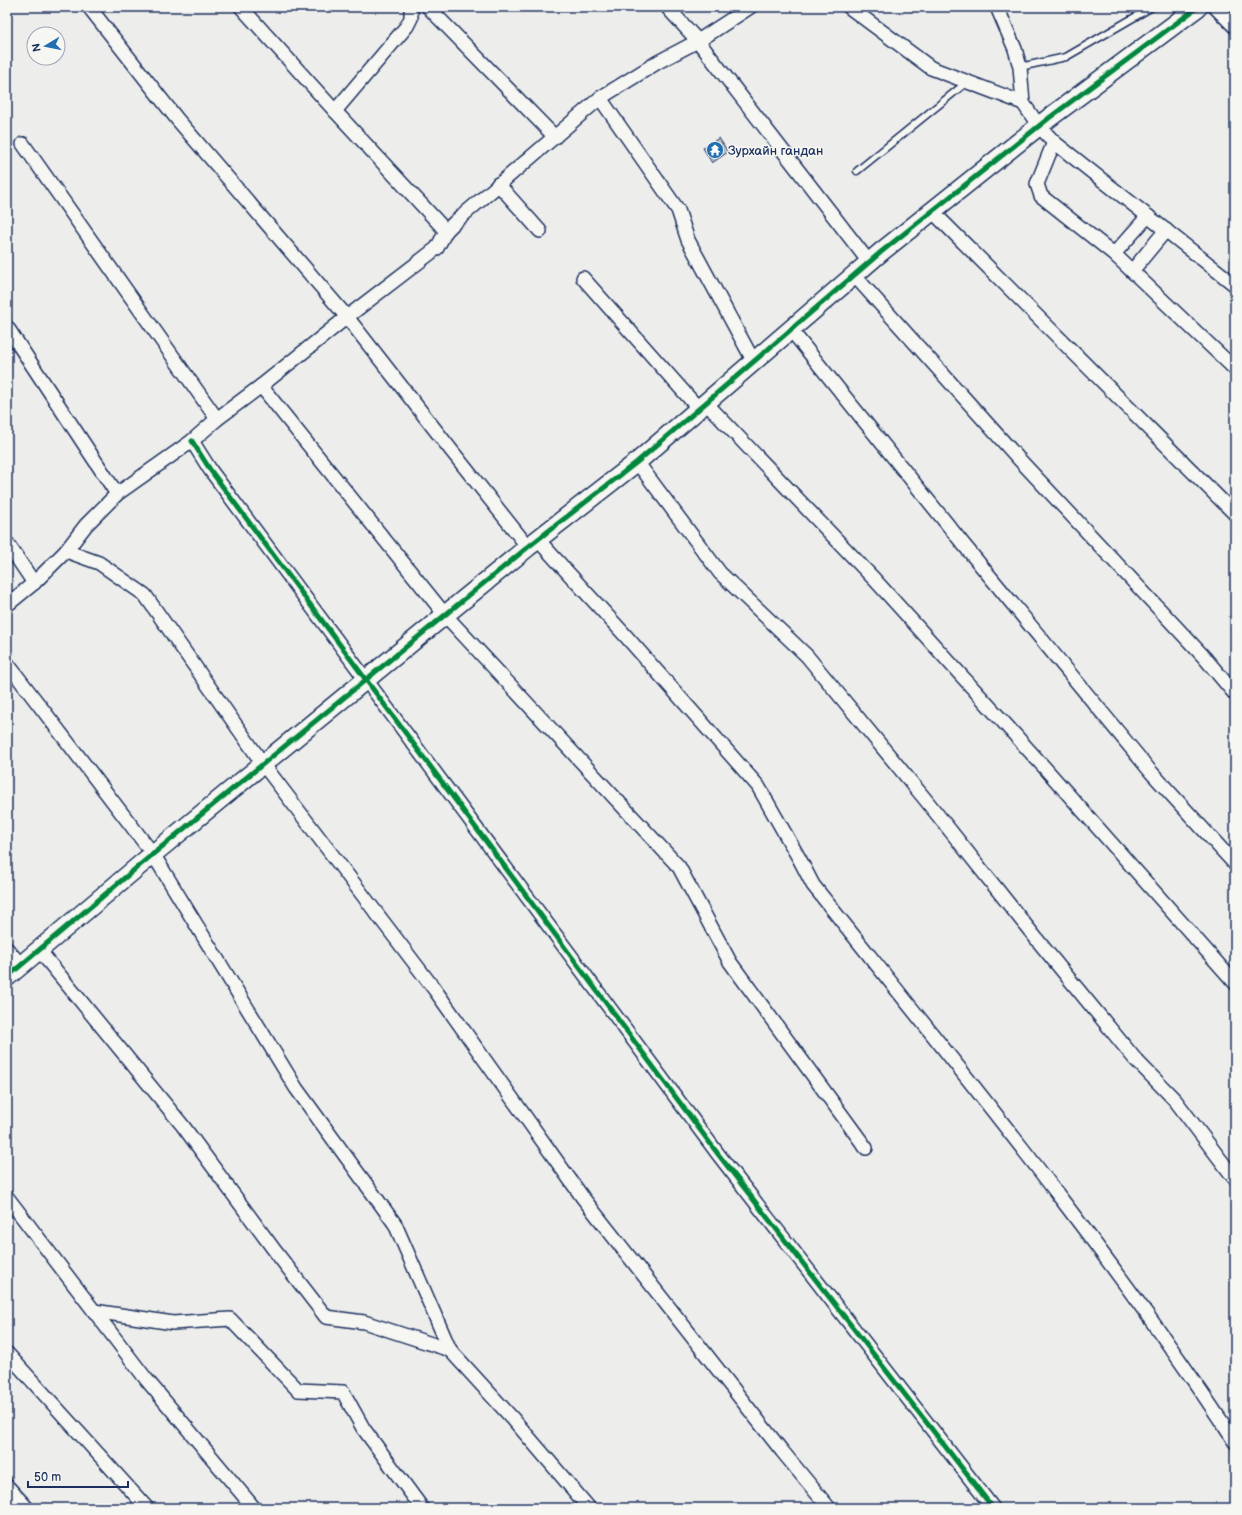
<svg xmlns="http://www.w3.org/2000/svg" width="1242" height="1515" font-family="'Balsamiq Sans',sans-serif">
<rect width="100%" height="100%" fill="#edeeec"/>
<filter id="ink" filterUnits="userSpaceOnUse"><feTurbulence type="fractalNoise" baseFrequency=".025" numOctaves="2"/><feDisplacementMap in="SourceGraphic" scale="8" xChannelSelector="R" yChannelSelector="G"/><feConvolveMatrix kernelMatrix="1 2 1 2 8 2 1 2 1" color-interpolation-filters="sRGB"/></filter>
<g filter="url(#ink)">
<!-- building -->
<polygon fill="#b9bfc8" stroke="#1b2f5e" points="719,138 728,152 712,163 703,148"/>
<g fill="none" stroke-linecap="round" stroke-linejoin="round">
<!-- lane casing -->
<g stroke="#1b2f5e" stroke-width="9">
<g id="lane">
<polyline points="1020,67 1066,57 1152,7"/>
<polyline points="857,171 967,82"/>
</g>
</g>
<!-- street casing -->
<g stroke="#1b2f5e" stroke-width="16">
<g id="street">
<polyline points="89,7 177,119 347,317 451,450 528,547"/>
<polyline points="241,7 335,111 446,231"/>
<polyline points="428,7 555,137"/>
<polyline points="667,7 698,41 869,262"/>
<polyline points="849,7 931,68 1023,103 1039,126 1054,142 1037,184 1041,196 1114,254 1235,369"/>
<polyline points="997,7 1015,49 1020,67 1023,103"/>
<polyline points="1215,7 1235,27"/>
<polyline points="600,98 678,210 688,240 754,362"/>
<polyline points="335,111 407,26 411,18 411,7"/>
<polyline points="1054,142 1235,285"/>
<polyline points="23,144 217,419"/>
<polyline points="498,184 540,231"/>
<polyline points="932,211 1235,514"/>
<polyline points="1114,254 1148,216"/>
<polyline points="1132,271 1166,230"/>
<polyline points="854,275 1018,458 1204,657 1235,694"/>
<polyline points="583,278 699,409"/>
<polyline points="7,327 117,494"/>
<polyline points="791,330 964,545 1151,772 1235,864"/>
<polyline points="261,386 446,616 679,867 730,962 866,1148"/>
<polyline points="706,403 875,580 1044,767 1235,983"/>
<polyline points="192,441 211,471 718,1154 993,1508"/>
<polyline points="637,462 720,573 807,656 925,799 1043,947 1135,1059 1175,1100 1235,1179"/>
<path d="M538,540L624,634L758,786L800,860L813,885C958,1067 1107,1247 1235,1442"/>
<polyline points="7,543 34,583"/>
<polyline points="66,551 99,563 145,595 263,764 435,990 583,1198 782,1451 829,1508"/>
<polyline points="7,605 34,583 66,551 86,525 117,494 192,441 217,419 261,386 347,317 437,248 446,231 455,222 600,98 658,62 698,41 750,7"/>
<polyline points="7,663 153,854 296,1088 395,1224 450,1350 513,1419 589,1508"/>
<polyline points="7,949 21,965"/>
<polyline points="39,950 183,1126 275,1251 326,1317 364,1322 450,1350"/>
<polyline points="7,1197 146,1379 254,1508"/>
<polyline points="94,1311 173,1323 230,1319 298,1390 343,1392 363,1428 422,1508"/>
<polyline points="7,1353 147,1508"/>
<polyline points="7,1486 27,1508"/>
</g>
</g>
<!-- secondary casing -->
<g stroke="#1b2f5e" stroke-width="21">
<polyline id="secondary" points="7,977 153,854 528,547 637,462 881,252 1049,118 1198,7"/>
</g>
<!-- lane -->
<use href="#lane" stroke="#f6f6f2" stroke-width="6"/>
<!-- street -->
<use href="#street" stroke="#f6f6f2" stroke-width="13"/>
<!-- secondary -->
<use href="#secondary" stroke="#f6f6f2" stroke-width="18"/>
<!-- cycleway casing -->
<g stroke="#f6f6f2" stroke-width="8">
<g id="cycleway">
<polyline points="192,441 211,471 718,1154 993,1508"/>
<polyline points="7,977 153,854 528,547 637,462 881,252 1049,118 1198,7"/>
</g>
</g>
<!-- cycleway -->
<use href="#cycleway" stroke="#00873e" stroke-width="5"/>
</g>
</g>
<!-- icons -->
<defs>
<g id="temple-disc" transform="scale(0.9)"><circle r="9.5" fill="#1f6fb2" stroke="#f6f6f2"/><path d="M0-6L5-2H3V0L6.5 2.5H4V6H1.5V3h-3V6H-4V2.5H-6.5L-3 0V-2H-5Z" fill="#fff"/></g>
</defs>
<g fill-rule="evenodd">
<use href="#temple-disc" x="715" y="150"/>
</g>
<g text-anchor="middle" stroke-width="3" stroke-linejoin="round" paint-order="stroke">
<!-- poi labels -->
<g font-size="13" fill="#1b2f5e" stroke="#f6f6f2" text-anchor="start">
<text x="728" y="155">Зурхайн гандан</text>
</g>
</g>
<!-- margin -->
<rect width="1242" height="1515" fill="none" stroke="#f6f6f2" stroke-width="24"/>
<rect x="12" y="12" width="1218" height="1491" fill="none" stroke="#1b2f5e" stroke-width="1.5" filter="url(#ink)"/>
<!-- north arrow -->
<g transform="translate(46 46) rotate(260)"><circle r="19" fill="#f6f6f2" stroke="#9ea6b7"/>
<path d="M0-3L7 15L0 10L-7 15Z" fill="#1f6fb2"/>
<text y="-6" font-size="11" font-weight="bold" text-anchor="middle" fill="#1b2f5e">N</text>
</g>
<!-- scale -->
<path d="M28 1481v6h100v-6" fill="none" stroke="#1b2f5e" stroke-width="2"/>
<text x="34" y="1481" font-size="12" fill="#1b2f5e" stroke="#f6f6f2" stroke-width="3" paint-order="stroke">50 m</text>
</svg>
